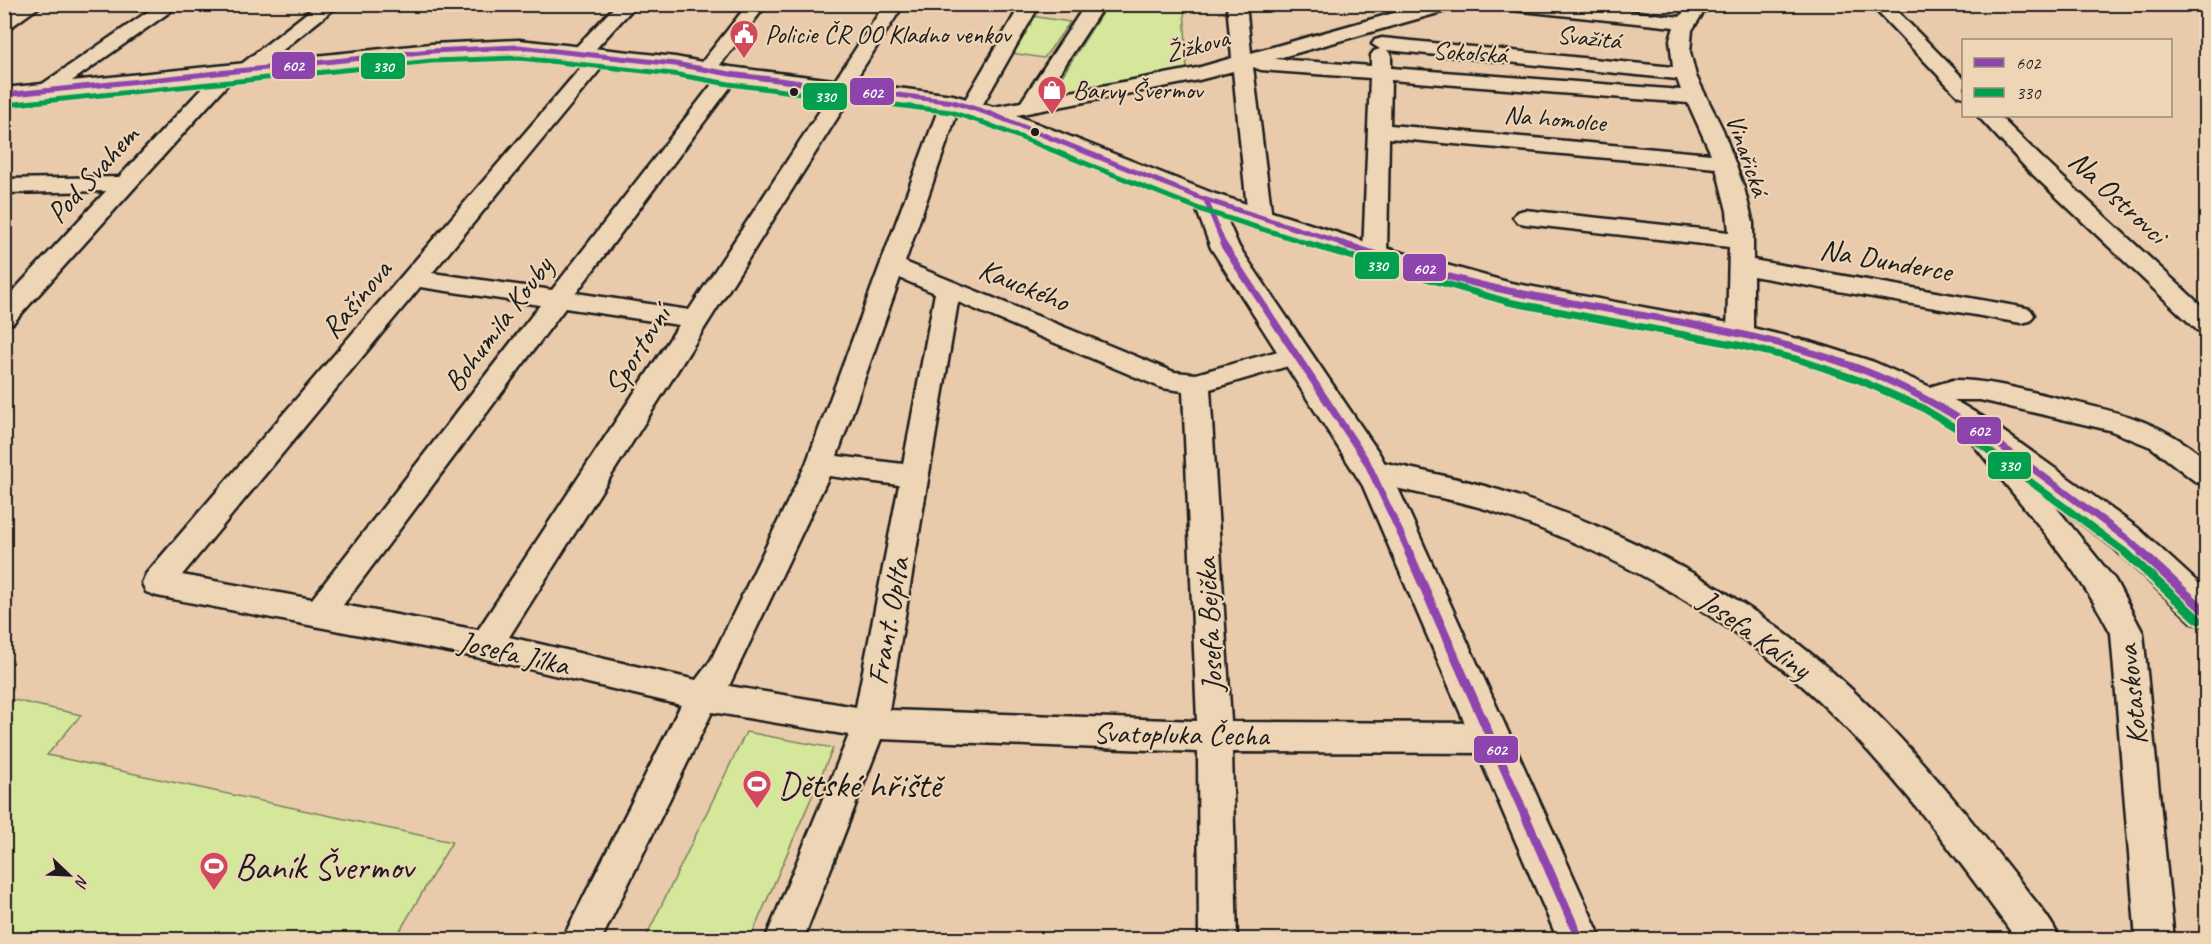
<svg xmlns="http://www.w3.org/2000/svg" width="2211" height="944" font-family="Caveat,sans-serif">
<rect width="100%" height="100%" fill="#e9caaa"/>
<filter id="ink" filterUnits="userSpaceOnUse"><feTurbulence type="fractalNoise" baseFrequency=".0167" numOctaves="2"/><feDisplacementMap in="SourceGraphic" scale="12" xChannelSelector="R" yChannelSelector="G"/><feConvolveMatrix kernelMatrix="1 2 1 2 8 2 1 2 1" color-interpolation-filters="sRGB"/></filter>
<g filter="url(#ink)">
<!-- green -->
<g fill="#d5e79b" stroke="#78825c" stroke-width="1.5">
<polygon points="1107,5 1184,5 1187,72 1048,98"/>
<polygon points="1031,16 1070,22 1044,58 1011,53"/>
<polygon points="5,698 81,715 47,755 452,842 395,939 5,939"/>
<polygon points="746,732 833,748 750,939 645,939"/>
</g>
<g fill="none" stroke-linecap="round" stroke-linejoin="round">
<!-- street casing -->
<g stroke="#1c1c1c" stroke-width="5">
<g id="street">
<polygon points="20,4 43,4 11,27 4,29 4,14"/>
<polygon points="159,4 181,4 52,95 45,97 38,95 35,91 38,87"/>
<polygon points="318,4 340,4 253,74 239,74 236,70 239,66"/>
<polygon points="617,4 637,4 589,56 575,56 572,52 575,48"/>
<polygon points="748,4 767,4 713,74 699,74 696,70 699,66"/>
<path d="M885,4H904L850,88L843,109L509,637L696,680L711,660L806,464L941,102L944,98L951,96L958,98L961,102L905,262L1174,372L1196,374L1296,346L1305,349L1309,355L1305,361L1210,389L1231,722L1492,723L1504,727L1509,738L1504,749L1492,753L1232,752L1237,940H1199L1198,752L881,739L803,940H765L849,735L712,712L601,940H562L681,705L486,659L157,596L146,592L142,583L146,574L595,51H609L612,55L432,273L552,290L723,70H737L740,74L576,293L689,310L821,109L830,88ZM900,278L935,293L903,464L837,456ZM420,287L540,305L312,599L182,575ZM958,302L1162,388L1183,391L1197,721L889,710ZM565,308L679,325L478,630L343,605ZM829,476L899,485L856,707L729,686Z"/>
<polygon points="1021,4 1040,4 979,111 972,113 965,111 961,107"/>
<path d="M1086,4H1105L1044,97L1197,68L1232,58L1227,4H1246L1251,53L1426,4H1458L1456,8L1275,59L1371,66V55L1374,51L1380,49L1372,44L1375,40L1382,38L1673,67L1670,40L1674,27L1512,10L1505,8L1503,4H1569L1680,17L1689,4H1709L1692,30L1690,52L1696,76L1723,130L1744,188L1753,223V260L2021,307L2030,309L2034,315L2030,321L2021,323L1753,276V335L1749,341L1740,344L1731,341L1727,335L1729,247L1525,224L1517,222L1513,217L1517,212L1525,210L1729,232L1727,211L1716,168L1389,138L1387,254L1384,259L1375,262L1366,259L1363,254L1370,78L1261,70L1253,67L1272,218L1268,223L1260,225L1252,223L1248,218L1233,71L1199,80L991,120L983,119L980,114L983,109L1021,102ZM1387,50L1677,79L1681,90L1391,68V55ZM1391,80L1688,103L1711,154L1390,125Z"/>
<polygon points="1870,4 1890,4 1964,79 1964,97 1957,95"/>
<polygon points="227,67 234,69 237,73 234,77 13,323 4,325 4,301 106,191 4,193 4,179 119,177 220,69"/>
<polygon points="1978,116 1999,116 2043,159 2206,310 2206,332 2197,330 2027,169"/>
<path d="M1953,380C1991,380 2026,391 2062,399C2120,413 2159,420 2206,459V485L2196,482L2151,447L2109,430L1980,400H1953L1926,408L1916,405L1913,398L1916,391Z"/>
<path d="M1984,428L1994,431L2115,580L2143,633L2174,940H2136L2111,633C2076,564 2022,506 1974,445L1970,438L1974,431Z"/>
<path d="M1372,460C1421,471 1470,480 1517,496C1622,531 1725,583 1811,654C1868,700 1918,756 1965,813C1985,838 2005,862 2024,887C2037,904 2052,920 2060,940H2017C1957,857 1895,773 1820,702C1730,617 1616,553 1498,513C1454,498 1407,493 1362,479L1358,471L1362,463Z"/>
</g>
</g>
<!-- secondary casing -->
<g stroke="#1c1c1c" stroke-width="5">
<polygon id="secondary" points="519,40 675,57 730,67 953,95 1000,109 1215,194 1385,248 1511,283 1740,325 1814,343 1874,362 1937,390 1986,419 2138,528 2206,590 2206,627 2193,623 2114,548 1964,435 1915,406 1852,378 1797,359 1740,345 1511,301 1365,260 1225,215 1239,247 1379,453 1397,486 1602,940 1558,940 1363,486 1211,248 1195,205 982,119 950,109 730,81 675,71 519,54 431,58 4,102 4,88 431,44"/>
</g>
<!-- street -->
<use href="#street" fill="#edd5b5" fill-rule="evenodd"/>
<!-- secondary -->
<use href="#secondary" fill="#edd5b5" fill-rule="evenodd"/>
<!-- bus-1-far2 casing -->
<g stroke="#edd5b5" stroke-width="8">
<g id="bus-1-far2">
<polyline points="4,95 431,51 519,47 675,64 730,74 953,102 991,114 1206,200 1348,245"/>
<polyline points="1206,200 1224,245"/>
</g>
</g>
<!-- bus-1-far1 casing -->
<g stroke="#edd5b5" stroke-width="11">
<g id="bus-1-far1">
<polyline points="1223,244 1367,462 1410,554"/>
<path d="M1343,244C1399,262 1456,281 1514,292C1630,316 1752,327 1863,370C1961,408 2042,476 2126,538L2144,554"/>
</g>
</g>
<!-- bus-1 casing -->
<g stroke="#edd5b5" stroke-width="14">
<g id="bus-1">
<polyline points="1409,553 1580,940"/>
<polyline points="2142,553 2206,612"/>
</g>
</g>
<!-- bus-2-far2 casing -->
<g stroke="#edd5b5" stroke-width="8">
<polyline id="bus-2-far2" points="5,105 432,61 519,58 673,74 729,84 951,112 987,124 1202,210 1313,245"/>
</g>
<!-- bus-2-far1 casing -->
<g stroke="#edd5b5" stroke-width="11">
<polyline id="bus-2-far1" points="1309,244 1508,302 1738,345 1800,360 1859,380 1921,407 1969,436 2128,554"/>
</g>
<!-- bus-2 casing -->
<g stroke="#edd5b5" stroke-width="14">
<polyline id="bus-2" points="2126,553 2199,620"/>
</g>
<!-- bus-1-far2 -->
<use href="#bus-1-far2" stroke="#8e44ad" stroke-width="5"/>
<!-- bus-1-far1 -->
<use href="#bus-1-far1" stroke="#8e44ad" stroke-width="7"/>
<!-- bus-1 -->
<use href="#bus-1" stroke="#8e44ad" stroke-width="9"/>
<!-- bus-2-far2 -->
<use href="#bus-2-far2" stroke="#019f4e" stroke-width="5"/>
<!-- bus-2-far1 -->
<use href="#bus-2-far1" stroke="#019f4e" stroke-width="7"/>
<!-- bus-2 -->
<use href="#bus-2" stroke="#019f4e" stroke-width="9"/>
</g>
</g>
<!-- icons -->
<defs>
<g id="civic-pin" transform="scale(1.5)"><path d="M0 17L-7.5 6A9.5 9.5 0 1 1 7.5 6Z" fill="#d1495b" stroke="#edd5b5"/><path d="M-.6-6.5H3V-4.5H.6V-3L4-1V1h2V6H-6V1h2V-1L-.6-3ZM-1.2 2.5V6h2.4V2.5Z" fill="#fff"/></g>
<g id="shop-pin" transform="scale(1.5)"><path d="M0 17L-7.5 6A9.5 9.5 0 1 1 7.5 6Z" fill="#d1495b" stroke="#edd5b5"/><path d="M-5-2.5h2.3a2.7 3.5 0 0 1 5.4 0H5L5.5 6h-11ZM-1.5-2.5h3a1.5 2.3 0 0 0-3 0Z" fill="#fff"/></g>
<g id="stadium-pin" transform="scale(1.5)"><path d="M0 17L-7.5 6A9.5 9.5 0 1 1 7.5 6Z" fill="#d1495b" stroke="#edd5b5"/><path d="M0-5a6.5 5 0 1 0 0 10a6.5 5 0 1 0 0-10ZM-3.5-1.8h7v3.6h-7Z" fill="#fff"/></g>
</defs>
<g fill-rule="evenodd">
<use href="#civic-pin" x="744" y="34"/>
<use href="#shop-pin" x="1052" y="90"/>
<use href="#stadium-pin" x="757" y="784"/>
<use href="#stadium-pin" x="214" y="866"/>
</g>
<!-- markers -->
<g fill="#1c1c1c" stroke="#edd5b5" stroke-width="2">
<circle cx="794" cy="92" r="5"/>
<circle cx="1035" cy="132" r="5"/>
</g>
<g text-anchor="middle" stroke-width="4.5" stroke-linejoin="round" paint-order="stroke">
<!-- far-poi labels -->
<g font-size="26" fill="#1c1c1c" stroke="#edd5b5" text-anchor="start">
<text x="765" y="43">Policie ČR OO Kladno venkov</text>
<text x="1073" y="99">Barvy Švermov</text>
</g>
<!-- far-street labels -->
<g font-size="26" fill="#1c1c1c" stroke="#edd5b5">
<text transform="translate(1589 37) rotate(6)" y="9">Svažitá</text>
<text transform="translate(1197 45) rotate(-15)" y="9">Žižkova</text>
<text transform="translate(1470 52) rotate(4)" y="9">Sokolská</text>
<text transform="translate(1555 118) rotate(5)" y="9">Na homolce</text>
<text transform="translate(1748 155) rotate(71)" y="9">Vinařická</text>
</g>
<!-- street labels -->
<g font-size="30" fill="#1c1c1c" stroke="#edd5b5">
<text transform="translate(92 174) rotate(-48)" y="10">Pod Svahem</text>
<text transform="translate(2118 197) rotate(43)" y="10">Na Ostrovci</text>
<text transform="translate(1886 260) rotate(10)" y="10">Na Dunderce</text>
<text transform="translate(1024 285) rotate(22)" y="10">Kauckého</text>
<text transform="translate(356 299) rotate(-50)" y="10">Rašínova</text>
<text transform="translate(498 324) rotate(-53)" y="10">Bohumila Kouby</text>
<text transform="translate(637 350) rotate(-58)" y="10">Sportovní</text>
<text transform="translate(888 621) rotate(-80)" y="10">Frant. Oplta</text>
<text transform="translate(1209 625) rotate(-93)" y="10">Josefa Bejčka</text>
<text transform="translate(1755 634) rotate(36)" y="10">Josefa Kaliny</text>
<text transform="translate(514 653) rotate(13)" y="10">Josefa Jílka</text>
<text transform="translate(2132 695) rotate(-96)" y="10">Kotaskova</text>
<text transform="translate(1181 734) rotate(1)" y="10">Svatopluka Čecha</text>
</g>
<!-- near-poi labels -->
<g font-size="36" fill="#1c1c1c" stroke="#edd5b5" text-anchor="start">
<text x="778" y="797">Dětské hřiště</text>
<text x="235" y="879">Baník Švermov</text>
</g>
</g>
<g stroke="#edd5b5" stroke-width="2">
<rect x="271" y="51" width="45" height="29" rx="6" fill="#8e44ad"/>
<rect x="360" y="52" width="46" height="28" rx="6" fill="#019f4e"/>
<rect x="849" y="77" width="46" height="29" rx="6" fill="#8e44ad"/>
<rect x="802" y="82" width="46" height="29" rx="6" fill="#019f4e"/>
<rect x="1354" y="251" width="46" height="29" rx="6" fill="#019f4e"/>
<rect x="1402" y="253" width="45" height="29" rx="6" fill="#8e44ad"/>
<rect x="1956" y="416" width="46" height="29" rx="6" fill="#8e44ad"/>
<rect x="1987" y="451" width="45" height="29" rx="6" fill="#019f4e"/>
<rect x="1473" y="735" width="46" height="29" rx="6" fill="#8e44ad"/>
</g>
<g font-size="16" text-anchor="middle" font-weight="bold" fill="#fff">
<text x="293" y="71">602</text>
<text x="383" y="72">330</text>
<text x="872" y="98">602</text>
<text x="825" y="102">330</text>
<text x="1377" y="271">330</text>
<text x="1424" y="274">602</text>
<text x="1979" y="436">602</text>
<text x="2009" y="471">330</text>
<text x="1496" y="755">602</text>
</g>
<!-- margin -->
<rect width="2211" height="944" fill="none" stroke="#edd5b5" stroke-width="24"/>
<rect x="12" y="12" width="2187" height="920" fill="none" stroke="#1c1c1c" stroke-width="2" filter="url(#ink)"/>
<!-- legend -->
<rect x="1962" y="39" width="210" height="78" fill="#edd5b5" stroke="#998b78" stroke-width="1.5"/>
<rect x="1974" y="58" width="30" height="9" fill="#8e44ad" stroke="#998b78" stroke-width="1.5"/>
<text x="2016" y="69" font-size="18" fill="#1c1c1c">602</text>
<rect x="1974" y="88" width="30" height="9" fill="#019f4e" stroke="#998b78" stroke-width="1.5"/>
<text x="2016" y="99" font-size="18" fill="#1c1c1c">330</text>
<!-- north arrow -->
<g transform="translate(69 875) rotate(113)" stroke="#edd5b5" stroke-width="4.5" paint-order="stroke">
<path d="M0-4.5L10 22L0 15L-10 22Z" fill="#1c1c1c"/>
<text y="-9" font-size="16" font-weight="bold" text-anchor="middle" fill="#1c1c1c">N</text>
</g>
</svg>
